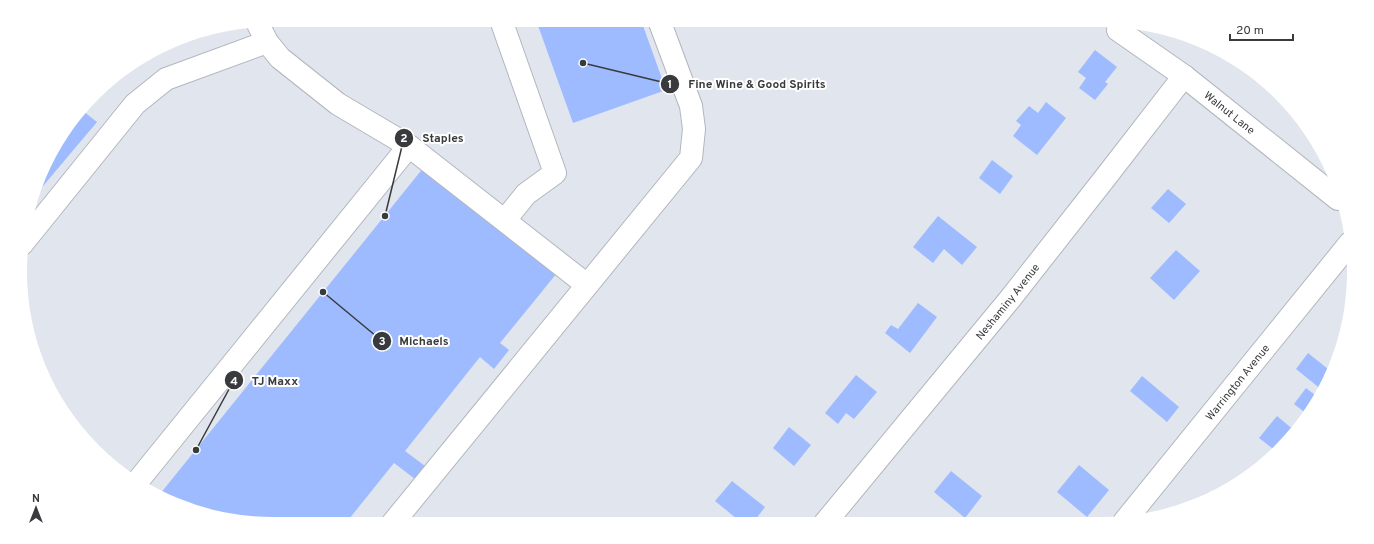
<svg xmlns="http://www.w3.org/2000/svg" width="1374" height="544" font-family="Overpass,sans-serif">
<rect width="100%" height="100%" fill="#e1e5ed"/>
<!-- building -->
<g fill="#9fbbff">
<polygon points="536,20 641,20 666,90 573,123"/>
<polygon points="1095,50 1117,67 1105,82 1108,84 1095,100 1079,88 1086,78 1078,72"/>
<polygon points="1046,102 1066,118 1037,155 1013,136 1021,125 1016,121 1029,106 1038,113"/>
<polygon points="83,111 97,122 38,192 54,146"/>
<polygon points="992,160 1013,176 1000,194 979,178"/>
<polygon points="424,167 557,273 500,343 509,350 494,369 480,357 405,451 425,466 415,479 394,463 345,524 272,524 191,511 160,494"/>
<polygon points="1168,189 1186,204 1169,223 1151,208"/>
<polygon points="938,216 977,247 962,265 944,249 933,263 913,247"/>
<polygon points="1176,250 1200,271 1174,300 1150,278"/>
<polygon points="918,303 937,317 910,353 885,333 891,325 898,329"/>
<polygon points="1308,353 1328,369 1339,357 1322,390 1296,369"/>
<polygon points="856,375 877,392 854,419 846,413 838,424 825,413"/>
<polygon points="1142,376 1179,407 1167,422 1130,391"/>
<polygon points="1306,388 1319,398 1308,415 1294,404"/>
<polygon points="1277,416 1295,431 1277,452 1259,438"/>
<polygon points="789,427 811,445 794,466 773,448"/>
<polygon points="1079,465 1109,490 1087,517 1057,492"/>
<polygon points="951,471 982,496 965,518 934,492"/>
<polygon points="732,481 765,507 753,523 742,523 715,501"/>
</g>
<g fill="none" stroke-linecap="round" stroke-linejoin="round">
<!-- minor casing -->
<g stroke="#b2b6be" stroke-width="24">
<g id="minor">
<polyline points="501,20 555,173 526,194 505,220"/>
<polyline points="257,22 267,42 280,58 338,104 409,146 587,285"/>
<path id="s1" d="M1118,30L1184,76L1338,199"/>
<polyline points="22,244 135,104 166,79 267,42"/>
<polyline points="137,482 409,146"/>
<path id="s2" d="M1124,522L1350,243"/>
<path id="s3" d="M825,523L1010,299L1105,178L1184,76"/>
<polyline points="392,524 691,158 694,129 691,106 659,20"/>
</g>
</g>
<!-- minor -->
<use href="#minor" stroke="#fff" stroke-width="22"/>
</g>
<g text-anchor="middle" stroke-width="4" stroke-linejoin="round" paint-order="stroke">
<!-- street labels -->
<g font-size="11" fill="#393a3d" stroke="#fff">
<text dy="4" stroke="none"><textPath href="#s1" startOffset="139">Walnut Lane</textPath></text>
<text dy="4" stroke="none"><textPath href="#s3" startOffset="287">Neshaminy Avenue</textPath></text>
<text dy="4" stroke="none"><textPath href="#s2" startOffset="180">Warrington Avenue</textPath></text>
</g>
</g>
<!-- crop -->
<path d="M0 0H1374V544H0ZM272 27H1102A245 245 0 0 1 1347 272V272A245 245 0 0 1 1102 517H272A245 245 0 0 1 27 272V272A245 245 0 0 1 272 27Z" fill="#fff" fill-rule="evenodd"/>
<!-- callouts -->
<path fill="none" stroke="#393a3d" stroke-width="1.5" d="M583 63L670 84M385 216L404 138M323 292L382 341M196 450L234 380"/>
<g fill="#393a3d" stroke="#fff" stroke-width="1.5">
<circle cx="583" cy="63" r="4"/>
<circle cx="385" cy="216" r="4"/>
<circle cx="323" cy="292" r="4"/>
<circle cx="196" cy="450" r="4"/>
<circle cx="670" cy="84" r="10"/>
<circle cx="404" cy="138" r="10"/>
<circle cx="382" cy="341" r="10"/>
<circle cx="234" cy="380" r="10"/>
</g>
<g font-size="12" text-anchor="middle" font-weight="bold" fill="#fff">
<text x="670" y="88">1</text>
<text x="404" y="142">2</text>
<text x="382" y="345">3</text>
<text x="234" y="385">4</text>
</g>
<g font-size="12" text-anchor="middle" font-weight="bold" fill="#393a3d" stroke="#fff" stroke-width="4" stroke-linejoin="round" paint-order="stroke">
<text x="757" y="88">Fine Wine &amp; Good Spirits</text>
<text x="443" y="142">Staples</text>
<text x="424" y="345">Michaels</text>
<text x="275" y="385">TJ Maxx</text>
</g>
<!-- north arrow -->
<g transform="translate(36 508)" stroke="#ffffff" stroke-width="3" paint-order="stroke">
<path d="M0-3L7 15L0 10L-7 15Z" fill="#393a3d"/>
<text y="-6" font-size="11" font-weight="bold" text-anchor="middle" fill="#393a3d">N</text>
</g>
<!-- scale -->
<path d="M1230 34v6h63v-6" fill="none" stroke="#393a3d" stroke-width="2"/>
<text x="1236" y="34" font-size="12" fill="#393a3d" stroke="#ffffff" stroke-width="3" paint-order="stroke">20 m</text>
</svg>
